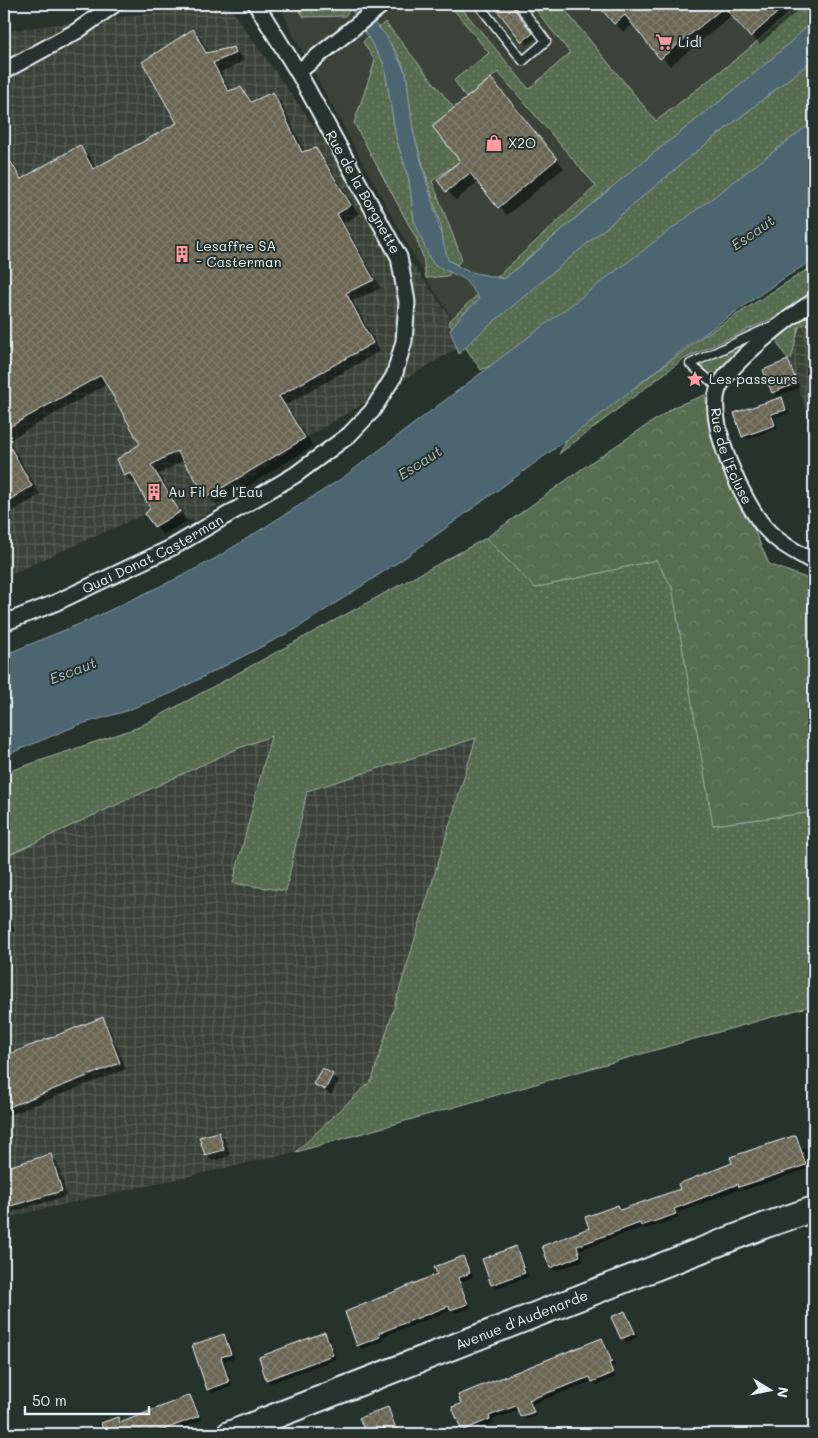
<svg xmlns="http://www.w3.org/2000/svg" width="818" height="1438" font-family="Mali,sans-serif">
<defs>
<pattern id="industrial-grid" width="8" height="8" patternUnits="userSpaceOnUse" patternTransform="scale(1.25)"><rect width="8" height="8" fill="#3a4238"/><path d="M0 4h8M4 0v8" fill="none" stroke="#565e56"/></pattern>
<pattern id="grass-dots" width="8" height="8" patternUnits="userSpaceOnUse" patternTransform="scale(1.25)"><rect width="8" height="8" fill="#586c50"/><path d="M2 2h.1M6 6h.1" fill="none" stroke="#70816a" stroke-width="1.8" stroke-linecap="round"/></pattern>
<pattern id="forest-crowns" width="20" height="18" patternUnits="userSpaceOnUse" patternTransform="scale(1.25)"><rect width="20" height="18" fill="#586c50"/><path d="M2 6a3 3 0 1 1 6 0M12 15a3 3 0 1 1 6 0" fill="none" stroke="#70816a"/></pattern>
<pattern id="building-cross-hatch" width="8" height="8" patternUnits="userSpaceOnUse" patternTransform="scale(1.25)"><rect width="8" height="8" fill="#6a6553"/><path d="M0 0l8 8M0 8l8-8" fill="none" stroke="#7f7c6c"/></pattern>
</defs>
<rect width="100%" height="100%" fill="#26332d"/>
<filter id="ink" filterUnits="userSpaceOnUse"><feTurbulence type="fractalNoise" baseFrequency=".02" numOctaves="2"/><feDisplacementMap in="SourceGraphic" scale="10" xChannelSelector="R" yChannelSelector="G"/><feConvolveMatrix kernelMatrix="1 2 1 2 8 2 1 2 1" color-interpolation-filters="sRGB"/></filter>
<g filter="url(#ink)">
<!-- built -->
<polygon fill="#3a4238" points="280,4 814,4 814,31 459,328 426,278 290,29"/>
<!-- industrial -->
<g fill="url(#industrial-grid)">
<polygon points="227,4 468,342 305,438 197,521 145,514 4,577 4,31"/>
<polygon points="814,318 814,430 790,366 799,327"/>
<polygon points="271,736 233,883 286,891 307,791 476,738 372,1080 296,1152 4,1218 4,857 234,750"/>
</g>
<!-- grass -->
<g fill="url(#grass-dots)" stroke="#a0aea4">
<polygon points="295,4 337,4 339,7 350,9 345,16 304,17"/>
<path d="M449,4H458L529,89L570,53L531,4H560L656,121L744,53L799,4H814V20C755,78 687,125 623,178C583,211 544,245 504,279L497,277L596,186L498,72L466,98L454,80L489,53Z"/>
<polygon points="385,22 454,108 432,126 460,161 432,181 462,259 457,265 448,260 445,255 441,227 413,131 406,73 397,53 379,28"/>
<polygon points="368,37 384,64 396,137 409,180 414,220 434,265 451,272 448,276 426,278 423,257 416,238 354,123 375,61 363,42"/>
<polygon points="814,59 814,121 496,363 481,370 465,347 471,341 691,156"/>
<polygon points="814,265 814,318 799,327 791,359 788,360 778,344 779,323 773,318 682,360 559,454 569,437 702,337"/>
<polygon points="477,295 479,300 461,316 452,328 448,322"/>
<polygon points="754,337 717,374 709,373 702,366 702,363 716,354"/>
<polygon points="486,538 535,588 656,559 676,594 713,825 814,812 814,1005 296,1152 372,1080 476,738 307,791 286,891 233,883 271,736 234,750 4,857 4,773 139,727"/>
</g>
<!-- forest -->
<polygon fill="url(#forest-crowns)" stroke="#a0aea4" points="705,395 713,435 769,564 814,581 814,812 713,825 672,587 656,560 535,588 486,538 593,461 676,406"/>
<!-- water -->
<g fill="#4d6571" stroke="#8b9da7">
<path d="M337,4H356L385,34L406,73L413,131L448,260L467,271L504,279C544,246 583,211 623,178C687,125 755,78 814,20V59L691,156L471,341L459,354L450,330L461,316L479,300L477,295L463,278L434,265L427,253L414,220L409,180L396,137L384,64L351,9L339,7Z"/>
<polygon points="814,121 814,259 778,282 686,347 591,422 406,557 296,629 172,693 123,712 78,725 4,756 4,655 89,620 182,576 216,558 341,479"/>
</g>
<!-- shadow -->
<g fill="#0007">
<polygon points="493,4 509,4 536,38 527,45"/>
<polygon points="599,4 805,4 760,44 733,15 670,66 633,24 623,32"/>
<polygon points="193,31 201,39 209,54 233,48 242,57 243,61 221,72 231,92 241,88 253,102 273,94 281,102 305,152 316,149 324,158 359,214 344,223 381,288 353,301 380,351 286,405 313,446 216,505 208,496 184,460 159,474 187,521 163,535 155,526 151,508 137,482 133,483 125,475 142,445 107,384 9,440 40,495 4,516 4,146 23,180 80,146 89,155 96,169 178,124"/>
<polygon points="491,79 564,168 507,215 478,182 456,200 438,180 462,162"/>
<polygon points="787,362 791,366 800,387 777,396 773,392"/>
<polygon points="782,399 789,413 774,417 778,428 747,439 743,436"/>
<polygon points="4,902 15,931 4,935"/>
<polygon points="102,1019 108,1025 126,1069 4,1117 4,1057"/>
<polygon points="322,1070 339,1081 331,1095 315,1084"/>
<polygon points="219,1133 225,1139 230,1156 212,1161 206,1154"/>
<polygon points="796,1137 802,1149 814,1145 814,1167 744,1190 742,1188 677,1213 679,1218 646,1229 643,1227 580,1250 584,1260 555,1271 551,1267 618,1206 622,1211 681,1189"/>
<polygon points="51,1156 57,1162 67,1196 9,1213 4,1211 4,1169"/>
<polygon points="516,1248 520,1252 529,1277 496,1288 492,1284"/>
<polygon points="463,1257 467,1261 473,1277 461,1282 471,1308 455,1313 452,1310 382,1337 383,1341 362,1349 358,1345 438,1275"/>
<polygon points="624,1312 638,1337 626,1343 613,1318"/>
<polygon points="325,1333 329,1337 336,1359 271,1383 267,1380 260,1357"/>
<polygon points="224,1335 228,1339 234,1358 224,1361 233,1386 212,1393 208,1389"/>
<polygon points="602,1339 606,1343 615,1366 612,1367 616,1377 597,1385 593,1381 532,1404 535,1410 522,1417 519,1410 492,1420 493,1423 467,1434 463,1430"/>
<polygon points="190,1396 194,1400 202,1420 166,1434 76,1434 117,1418 122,1424"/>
<polygon points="387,1408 391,1412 400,1434 367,1434 361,1419"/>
<polygon points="535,1413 537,1416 525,1420 523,1418"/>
</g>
<!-- building -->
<g fill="url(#building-cross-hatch)" stroke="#e8f1f8">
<polygon points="492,4 510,4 533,33 522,42"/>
<polygon points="597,4 787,4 750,37 724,7 660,59 625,15 614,24"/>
<polygon points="193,29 206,53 234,47 236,53 213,63 228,91 241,87 251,102 273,92 302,152 316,148 351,205 337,214 374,280 346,293 373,343 279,396 305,438 207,497 177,451 151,465 180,512 154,527 145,514 150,508 131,473 124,476 117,459 140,444 101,375 4,430 4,150 21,179 80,145 93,169 177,123 142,62"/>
<polygon points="491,78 557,159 498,208 470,173 446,192 437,180 460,161 432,126"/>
<polygon points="788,360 797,383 772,393 763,370"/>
<polygon points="782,397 786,410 771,414 775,425 742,437 734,413"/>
<polygon points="4,436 32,486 4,503"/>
<polygon points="103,1017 120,1063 4,1109 4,1056"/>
<polygon points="322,1068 333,1074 325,1090 313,1084"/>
<polygon points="219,1132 224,1150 205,1155 199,1137"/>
<polygon points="796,1135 806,1165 739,1187 738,1184 674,1209 676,1214 641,1226 640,1223 577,1246 580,1256 550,1268 542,1246 589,1228 585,1217 618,1205 620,1210 680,1189 678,1184 732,1163 730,1157"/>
<polygon points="51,1154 62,1191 4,1208 4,1168"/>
<polygon points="516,1246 525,1273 491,1285 482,1259"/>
<polygon points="463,1256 470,1273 458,1278 468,1304 450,1310 449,1306 379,1333 380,1337 357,1346 345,1312 437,1274 434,1267"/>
<polygon points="625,1311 635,1333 621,1339 611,1317"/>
<polygon points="325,1332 333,1355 266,1380 259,1357"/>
<polygon points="224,1334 231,1354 221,1357 229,1382 207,1390 192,1345"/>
<polygon points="602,1338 612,1362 609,1363 613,1373 592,1382 590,1377 529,1400 534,1412 520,1417 516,1406 489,1416 490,1419 462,1431 452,1407 461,1404 458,1395"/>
<polygon points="190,1395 199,1416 153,1434 94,1434 103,1430 101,1423 118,1417 120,1423"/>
<polygon points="388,1407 397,1431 389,1434 366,1434 359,1418"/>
</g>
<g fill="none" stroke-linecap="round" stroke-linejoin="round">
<!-- service casing -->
<g stroke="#e8f1f8" stroke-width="11">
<g id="service">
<polyline points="478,4 523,61 546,41 518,4"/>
<polyline points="719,388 690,364 774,325"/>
</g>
</g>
<!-- minor casing -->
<g stroke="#e8f1f8" stroke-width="19">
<g id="minor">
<polyline points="4,71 77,31 115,4"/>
<polyline points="298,72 383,4"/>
<path id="s1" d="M814,301C790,316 731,362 719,387C704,420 744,506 767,530C780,544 798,553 814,562"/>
<path id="s2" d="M4,623L55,603L173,547L295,475L349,435L372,411L394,376L404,341L407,302L399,257L298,72L256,4"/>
</g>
</g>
<!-- primary casing -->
<g stroke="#e8f1f8" stroke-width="28">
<g id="primary">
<path id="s3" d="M229,1434L766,1225L814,1209"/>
</g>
</g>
<!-- service -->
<use href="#service" stroke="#26332d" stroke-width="8"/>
<!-- minor -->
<use href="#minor" stroke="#26332d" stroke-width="15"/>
<!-- primary -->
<use href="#primary" stroke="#26332d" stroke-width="24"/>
</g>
</g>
<!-- icons -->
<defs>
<g id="supermarket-bare" transform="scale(1.35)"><path d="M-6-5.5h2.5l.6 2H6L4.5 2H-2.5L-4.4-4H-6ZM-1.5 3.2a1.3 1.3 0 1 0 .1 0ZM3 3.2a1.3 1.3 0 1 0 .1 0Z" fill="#ff9aa2" stroke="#26332d" stroke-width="2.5" paint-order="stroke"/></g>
<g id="shop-bare" transform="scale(1.35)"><path d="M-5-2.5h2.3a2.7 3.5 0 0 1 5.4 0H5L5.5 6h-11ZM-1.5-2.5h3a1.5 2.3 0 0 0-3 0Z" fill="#ff9aa2" stroke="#26332d" stroke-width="2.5" paint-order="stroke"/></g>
<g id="building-bare" transform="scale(1.35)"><path d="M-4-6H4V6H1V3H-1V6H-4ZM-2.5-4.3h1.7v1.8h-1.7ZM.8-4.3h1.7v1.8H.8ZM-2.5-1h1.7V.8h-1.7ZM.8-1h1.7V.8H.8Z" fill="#ff9aa2" stroke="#26332d" stroke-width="2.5" paint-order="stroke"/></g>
<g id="sight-bare" transform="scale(1.35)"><path d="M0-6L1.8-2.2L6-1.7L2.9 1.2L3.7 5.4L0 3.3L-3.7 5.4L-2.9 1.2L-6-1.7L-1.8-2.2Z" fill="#ff9aa2" stroke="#26332d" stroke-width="2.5" paint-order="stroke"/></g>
</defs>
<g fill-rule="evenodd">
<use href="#supermarket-bare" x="664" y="42"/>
<use href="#shop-bare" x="494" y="143"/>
<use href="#building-bare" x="182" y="254"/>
<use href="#sight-bare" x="695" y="379"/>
<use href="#building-bare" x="154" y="492"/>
</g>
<g text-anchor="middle" stroke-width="4" stroke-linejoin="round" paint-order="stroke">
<!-- poi labels -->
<g font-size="14" fill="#e8f1f8" stroke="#26332d" text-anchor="start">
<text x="678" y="47">Lidl</text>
<text x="508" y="148">X2O</text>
<text x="196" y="251">Lesaffre SA<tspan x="196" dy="16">- Casterman</tspan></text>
<text x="709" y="384">Les passeurs</text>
<text x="168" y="497">Au Fil de l'Eau</text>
</g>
<!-- street labels -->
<g font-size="14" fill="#e8f1f8" stroke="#26332d">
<text transform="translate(363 192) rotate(61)" y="5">Rue de la Borgnette</text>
<text dy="5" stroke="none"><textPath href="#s1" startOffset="201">Rue de l'Ecluse</textPath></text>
<text dy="5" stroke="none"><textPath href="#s2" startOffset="164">Quai Donat Casterman</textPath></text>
<text dy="5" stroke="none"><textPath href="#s3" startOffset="314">Avenue d'Audenarde</textPath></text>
</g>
<!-- water labels -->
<g font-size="15" font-style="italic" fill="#aab9c2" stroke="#26332d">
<text transform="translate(753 233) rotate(-35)" y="5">Escaut</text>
<text transform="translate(420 463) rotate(-33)" y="5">Escaut</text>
<text transform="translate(73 671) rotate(-21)" y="5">Escaut</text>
</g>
</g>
<!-- margin -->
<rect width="818" height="1438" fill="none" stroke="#26332d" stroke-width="20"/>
<rect x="10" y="10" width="798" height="1418" fill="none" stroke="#e8f1f8" stroke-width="2" filter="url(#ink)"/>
<!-- north arrow -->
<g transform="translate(770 1390) rotate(100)" stroke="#26332d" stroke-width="4" paint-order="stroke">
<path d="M0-4L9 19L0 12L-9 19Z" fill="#e8f1f8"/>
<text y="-8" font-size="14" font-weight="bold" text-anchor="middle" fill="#e8f1f8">N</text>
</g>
<!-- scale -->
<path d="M25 1406v8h124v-8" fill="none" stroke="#e8f1f8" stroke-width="2.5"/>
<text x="32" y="1406" font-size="15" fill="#e8f1f8" stroke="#26332d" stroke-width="4" paint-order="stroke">50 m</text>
</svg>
